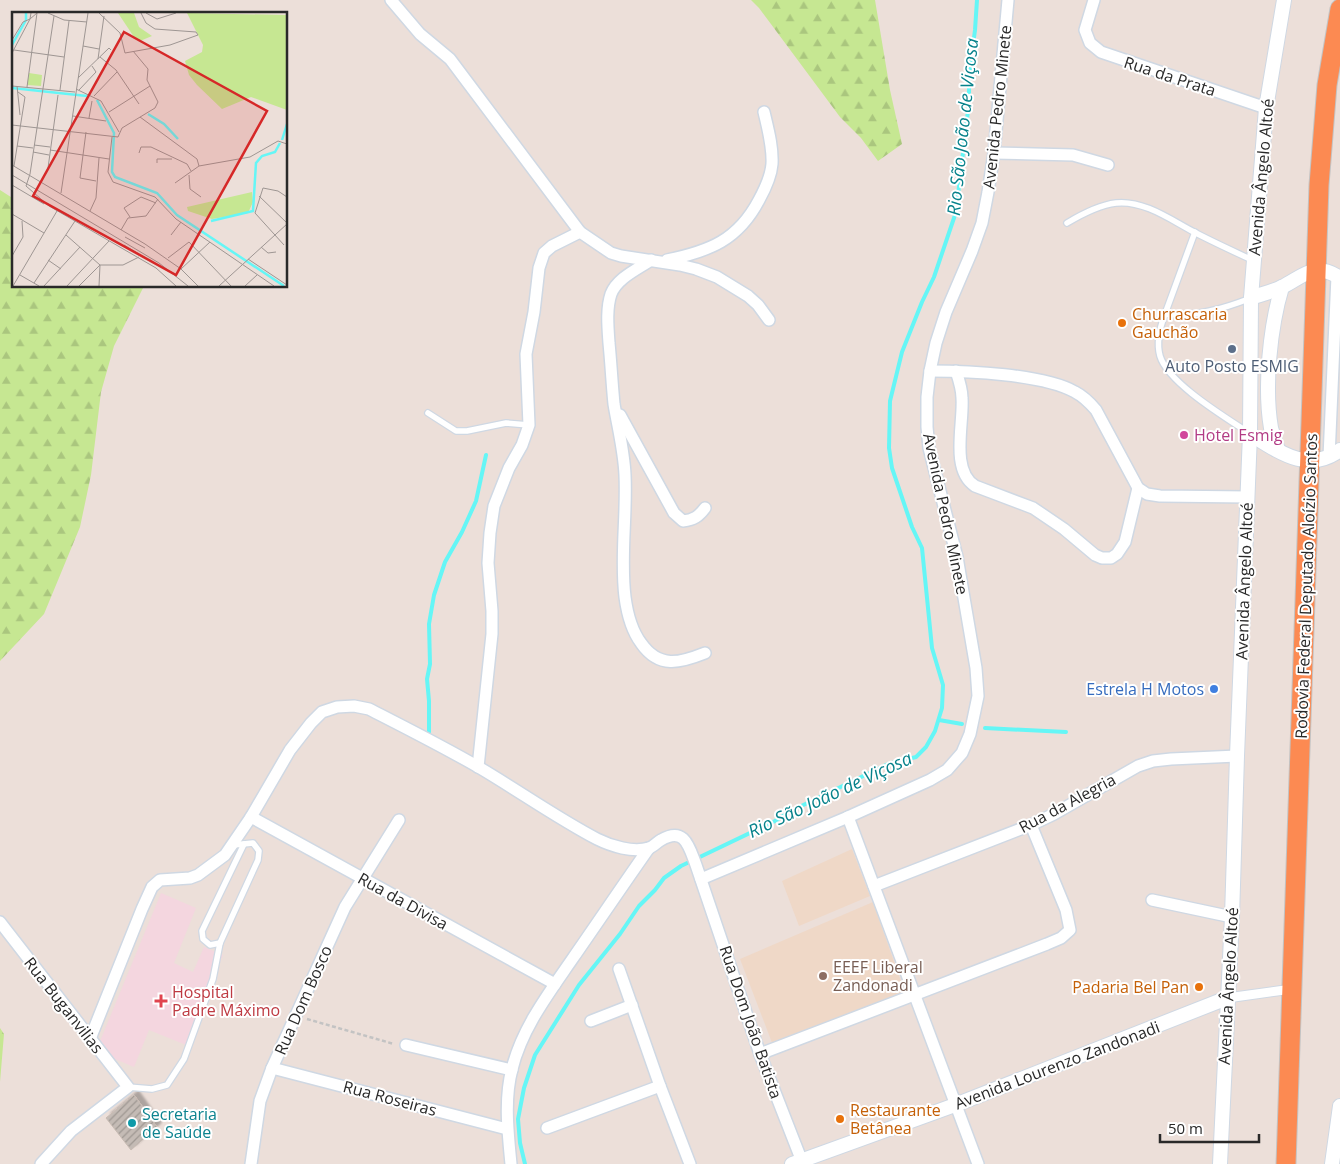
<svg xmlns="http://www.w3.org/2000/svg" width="1340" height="1164" font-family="'Open Sans',sans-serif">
<defs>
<pattern id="forest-firs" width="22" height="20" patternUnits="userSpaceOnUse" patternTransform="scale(1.25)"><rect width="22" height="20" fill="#c6e792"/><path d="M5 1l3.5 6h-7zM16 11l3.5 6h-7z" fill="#aac67e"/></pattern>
<pattern id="building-hatch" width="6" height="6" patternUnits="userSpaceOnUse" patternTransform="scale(1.25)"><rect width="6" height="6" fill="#c4bbb5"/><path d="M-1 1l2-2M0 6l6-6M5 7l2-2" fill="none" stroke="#9f9893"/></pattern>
<filter id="shadow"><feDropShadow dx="4.5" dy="-4.5" stdDeviation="1" flood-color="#0004"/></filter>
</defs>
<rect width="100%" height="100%" fill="#ecdfd9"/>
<!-- education -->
<g fill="#efd8c7">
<polygon points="852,849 870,896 799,926 782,881"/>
<polygon points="873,902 905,993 774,1048 740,959"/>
</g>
<!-- medical -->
<polygon fill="#f4d6df" points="161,893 196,908 174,963 193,972 204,947 223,955 186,1045 149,1030 134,1067 96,1051"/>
<!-- forest -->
<g fill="url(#forest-firs)">
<polygon points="751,0 875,0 890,90 902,144 878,161 861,138 840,117 759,8"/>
<polygon points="0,190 14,199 14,286 141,286 143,288 114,346 101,392 91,475 80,527 44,614 0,661"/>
<polygon points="0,1028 4,1034 0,1082"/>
</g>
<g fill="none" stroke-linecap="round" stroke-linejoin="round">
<!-- stream -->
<g stroke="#65f6f6" stroke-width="4">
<polyline points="939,720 962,724"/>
<polyline points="985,728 1066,732"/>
<polyline points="429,732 429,701 427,679 430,664 429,624 434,595 445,562 462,532 476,501 486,455"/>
<polyline points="525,1164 520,1143 518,1119 524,1088 535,1055 579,985 620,934 639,906 655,890 664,878 681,866 775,821 791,811 888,764 916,757 926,747 935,731 942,708 943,685 932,648 922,548 912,527 892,468 889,448 890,401 902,352 922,302 934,277 956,212 969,102 969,76 975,30 977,0"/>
</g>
</g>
<!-- building -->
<polygon fill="url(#building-hatch)" stroke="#c8bbb3" filter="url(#shadow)" points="134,1095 157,1127 131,1150 106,1118"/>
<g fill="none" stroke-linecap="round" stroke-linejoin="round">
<!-- service casing -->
<g stroke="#cfd8e3" stroke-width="8">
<g id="service">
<path d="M1067,223C1082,214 1099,205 1116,203C1144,200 1171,220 1194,232C1213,242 1233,251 1252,260"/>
<polyline points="1165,314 1195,232"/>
<polyline points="428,413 456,431 467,431 506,423 529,425"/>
<path d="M1249,433C1225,417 1168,383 1160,356C1156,342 1160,327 1165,314C1195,317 1223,309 1251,298"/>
<polyline points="220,943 210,945 203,939 202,931 244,844"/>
<polyline points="128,1087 152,1089 167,1085 184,1059 213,979 220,943 258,860 259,851 253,843 233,845"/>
</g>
</g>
<!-- pedestrian casing -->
<g stroke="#cfd8e3" stroke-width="11">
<polyline id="pedestrian" points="1227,998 1292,989"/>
</g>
<!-- minor casing -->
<g stroke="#cfd8e3" stroke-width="14">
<g id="minor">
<polyline points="391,0 420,34 450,59 580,232 611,253 621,256 680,265 696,269 717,277 748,296 758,305 769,320"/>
<polyline points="1094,0 1085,30 1090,43 1101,52 1266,108"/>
<polyline points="994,153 1073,155 1108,165"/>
<path d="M651,260C638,269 617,278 611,294C606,309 608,328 609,343C611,363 612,384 614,404C618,428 624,451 625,475C627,516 620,557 625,597C627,612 632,631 641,643C659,669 680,663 705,653"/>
<path d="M667,260C710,251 738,240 759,200C765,189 771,177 772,164C773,147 768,129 764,112"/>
<path d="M930,371C967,371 1043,374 1075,392C1083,396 1090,403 1096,410L1138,488L1147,494L1160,496L1248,497"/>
<path d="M956,371C959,380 962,389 962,398C964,423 950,470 975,486L1033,508L1064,529L1095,555L1102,558H1111L1117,554L1125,542L1138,488"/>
<path d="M620,415L674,513L683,521C694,520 699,516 705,508"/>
<polyline points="1329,457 1337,276"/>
<polyline points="478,767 492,634 492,611 488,563 490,533 494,506 509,468 522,445 529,425 526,354 534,312 539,268 544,253 552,246 580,232"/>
<polyline points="251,817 555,984"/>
<polyline points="848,817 978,1164"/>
<polyline points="701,879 848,817 930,780 947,770 962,753 970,734 978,696 976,668 957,557 929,448 927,427 927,397 930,371 936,343 946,312 972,251 982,223 988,192 994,153 1008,0"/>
<polyline points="874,886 1031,825 1054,814 1138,766 1153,761 1171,759 1237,756"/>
<polyline points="1152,900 1232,917"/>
<polyline points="0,922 128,1087 71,1131 41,1164"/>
<polyline points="619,969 660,1086 690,1164"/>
<polyline points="591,1021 632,1005"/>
<path d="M90,1039L142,909L152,887L160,880L190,878L198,875L225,855L251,817L290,750L311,723L322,712L337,707L354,706L369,709C406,728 444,747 480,768C519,791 557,818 597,839C611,846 633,853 649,848C653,847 657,842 661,840C685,826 689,847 696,865L760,1054L803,1164"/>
<polyline points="406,1045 512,1070"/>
<polyline points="760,1054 1047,944 1061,938 1070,930 1066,910 1031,825"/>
<polyline points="272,1068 507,1129"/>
<polyline points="547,1128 660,1086"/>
<polyline points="251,1164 260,1101 272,1068 345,907 399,820"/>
<path d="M511,1164C508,1133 504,1099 512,1069C522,1028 549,993 573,958C598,922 623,885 649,848"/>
</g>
</g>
<!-- tertiary casing -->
<g stroke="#cfd8e3" stroke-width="16">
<g id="tertiary">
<path d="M1251,298C1261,294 1272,292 1282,287C1304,276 1314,261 1340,278"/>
<path d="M1250,434C1279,452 1308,474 1340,450"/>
<path d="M1278,450C1276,443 1273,435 1271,428C1264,387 1270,327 1282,287"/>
<polyline points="792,1164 955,1105 1227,998"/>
<polyline points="1220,1164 1232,917 1237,756 1250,434 1251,298 1266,108 1284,0"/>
<polyline points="1332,1164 1340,1106"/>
</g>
</g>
<!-- trunk casing -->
<g stroke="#c3c3c3" stroke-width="21">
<polyline id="trunk" points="1286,1164 1319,185 1327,85 1340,9"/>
</g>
<!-- path -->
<polyline stroke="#c3c3c3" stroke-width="2.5" stroke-dasharray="4 2.5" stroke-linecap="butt" points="307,1019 394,1044"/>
<!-- service -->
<use href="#service" stroke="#fff" stroke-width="5.5"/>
<!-- pedestrian -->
<use href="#pedestrian" stroke="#fff" stroke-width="9"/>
<!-- minor -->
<use href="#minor" stroke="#fff" stroke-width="11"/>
<!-- tertiary -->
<use href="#tertiary" stroke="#fff" stroke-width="14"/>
<!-- trunk -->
<use href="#trunk" stroke="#fc8a52" stroke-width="19"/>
</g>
<!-- markers -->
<g fill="#e8710a" stroke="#fff" stroke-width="2">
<circle cx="1122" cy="323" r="5"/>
<circle cx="1199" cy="987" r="5"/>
<circle cx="840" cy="1119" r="5"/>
</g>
<circle fill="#5c6f8a" stroke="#fff" stroke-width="2" cx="1232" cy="349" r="5"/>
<circle fill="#d1479c" stroke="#fff" stroke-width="2" cx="1184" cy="435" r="5"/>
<circle fill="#3f7fe0" stroke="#fff" stroke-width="2" cx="1214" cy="689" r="5"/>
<circle fill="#8d6e63" stroke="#fff" stroke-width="2" cx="823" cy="976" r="5"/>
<path fill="#e0444e" stroke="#fff" stroke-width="2" d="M158.5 993.5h5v5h5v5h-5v5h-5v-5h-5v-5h5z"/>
<circle fill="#0f9aa8" stroke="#fff" stroke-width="2" cx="132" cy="1123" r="5"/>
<g text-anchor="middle" stroke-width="4" stroke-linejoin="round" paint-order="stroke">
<!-- street labels -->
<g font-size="16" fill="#292929" stroke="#fff">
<text transform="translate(1170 76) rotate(18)" y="6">Rua da Prata</text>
<text transform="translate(997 107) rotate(-84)" y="6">Avenida Pedro Minete</text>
<text transform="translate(1261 177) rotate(-85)" y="6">Avenida Ângelo Altoé</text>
<text transform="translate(946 514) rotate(78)" y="6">Avenida Pedro Minete</text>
<text transform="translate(1244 581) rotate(-88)" y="6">Avenida Ângelo Altoé</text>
<text transform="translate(1306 586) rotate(-88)" y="6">Rodovia Federal Deputado Aloízio Santos</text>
<text transform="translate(1067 803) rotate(-28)" y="6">Rua da Alegria</text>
<text transform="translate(403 901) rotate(29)" y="6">Rua da Divisa</text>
<text transform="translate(1228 986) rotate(-87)" y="6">Avenida Ângelo Altoé</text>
<text transform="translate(303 1000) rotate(-66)" y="6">Rua Dom Bosco</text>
<text transform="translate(64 1005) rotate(52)" y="6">Rua Buganvilias</text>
<text transform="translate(751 1022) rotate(71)" y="6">Rua Dom João Batista</text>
<text transform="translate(1057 1065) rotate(-21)" y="6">Avenida Lourenzo Zandonadi</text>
<text transform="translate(390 1098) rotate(15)" y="6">Rua Roseiras</text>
</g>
<!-- food labels -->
<g font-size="16" fill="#c56008" stroke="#fff" text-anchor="start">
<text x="1132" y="320">Churrascaria<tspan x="1132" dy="18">Gauchão</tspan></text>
<text x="1189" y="993" text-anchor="end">Padaria Bel Pan</text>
<text x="850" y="1116">Restaurante<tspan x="850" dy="18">Betânea</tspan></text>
</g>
<!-- service labels -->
<g font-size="16" fill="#4e5e75" stroke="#fff">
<text x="1232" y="372">Auto Posto ESMIG</text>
</g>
<!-- hotel labels -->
<g font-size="16" fill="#b23c85" stroke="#fff" text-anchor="start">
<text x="1194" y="441">Hotel Esmig</text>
</g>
<!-- shop labels -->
<g font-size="16" fill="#366cbe" stroke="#fff" text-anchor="end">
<text x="1204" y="695">Estrela H Motos</text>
</g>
<!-- education labels -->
<g font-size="16" fill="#785e54" stroke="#fff" text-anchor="start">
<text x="833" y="973">EEEF Liberal<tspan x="833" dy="18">Zandonadi</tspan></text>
</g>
<!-- health labels -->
<g font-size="16" fill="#be3a42" stroke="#fff" text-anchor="start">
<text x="172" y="998">Hospital<tspan x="172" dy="18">Padre Máximo</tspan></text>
</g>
<!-- culture labels -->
<g font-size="16" fill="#0d838f" stroke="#fff" text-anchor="start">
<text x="142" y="1120">Secretaria<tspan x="142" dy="18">de Saúde</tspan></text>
</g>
<!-- water labels -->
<g font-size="18" font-style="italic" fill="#07828b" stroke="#fff">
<text transform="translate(963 127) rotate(-84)" y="6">Rio São João de Viçosa</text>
<text transform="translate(830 795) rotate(-25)" y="6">Rio São João de Viçosa</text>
</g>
</g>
<!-- overview -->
<g transform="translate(12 12)">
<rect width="275" height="275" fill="#ecdfd9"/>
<path d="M17,61L30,63L29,74L15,73Z" fill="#c6e792"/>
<path d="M106,1H122L127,15L140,24L128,29L122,25ZM175,1L275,3V98L239,85L210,97L185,73L177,63L173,49L190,40L191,33ZM240,180L241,190L236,201L200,207L176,199L175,195Z" fill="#c6e792"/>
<path fill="none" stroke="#65f6f6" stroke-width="2.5" d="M0,33L14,8V1M0,76L75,84M85,88L102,121L100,160L103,165L145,181L165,203L272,274M136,102L152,112L166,127M270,128L275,112M199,209L241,199L244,151L250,144L263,140L268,131"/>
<path fill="none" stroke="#9e9693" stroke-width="1" d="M36,1L52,8L75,10M87,1L108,21L113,41L158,33L186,23L184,20L143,17L134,11L129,1M134,1L145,7L164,1M0,28L11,10L18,7L19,1M71,34L87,37M2,38L52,45M0,41L18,7L25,1M88,45L104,58L127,92M86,47L92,4M66,66L97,36L99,38M0,74L63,80M5,74L8,103M15,75L25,1M64,77L89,89L107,120M48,78L57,9M67,78L84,60L80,54M82,84L105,60M97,100L138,74M61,104L94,109M128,105L185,147L187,154M77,106L80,89M0,113L106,125L110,116L143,96L146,90L135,68L136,57L121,39M74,120L68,166L84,169M100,125L96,160L101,170L143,185L164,207L262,274M22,133L38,135M5,134L21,136M38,138L97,147M21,140L37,143M127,141L129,135H139L175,152L179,159M145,151V147H160M0,153L133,232L169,257L186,274M2,154L13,85L6,80M36,156L46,83M0,163L147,251L176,274M177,163L178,177L189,185M163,171L187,154L238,145L266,129L275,132M0,173L32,192M49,181L76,1M247,184L275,211M37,194L14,174L18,162L42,4M37,194L144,256L164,274M78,199L84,186L87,146M0,202L32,221M118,205L112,196L129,185L144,191M109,218L116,206L134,204L146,187M54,223L88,253L87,274M159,223L169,210M113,225L133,236M112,233L130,244M272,233L243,201L251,176L266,179L275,185M249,235L256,241L264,240M0,244L11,225L10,209M156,246L177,230L219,274M236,247L275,273M36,248L49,257M169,257L198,230M8,263L27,274M22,271L63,209M1,274L45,199M32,274L68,235M55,274L97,229M67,274L88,253H111L127,245M207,274L275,212M233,274L245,263"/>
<path fill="#d62828" fill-opacity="0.15" stroke="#d62828" stroke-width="2.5" d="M112,20L255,99L164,263L21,184Z"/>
<rect width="275" height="275" fill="none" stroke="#292929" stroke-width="2.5"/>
</g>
<!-- scale -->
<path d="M1160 1134v8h99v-8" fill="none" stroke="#292929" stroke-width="2.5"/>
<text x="1168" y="1134" font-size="15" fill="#292929" stroke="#ffffff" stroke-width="4" paint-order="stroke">50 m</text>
</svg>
